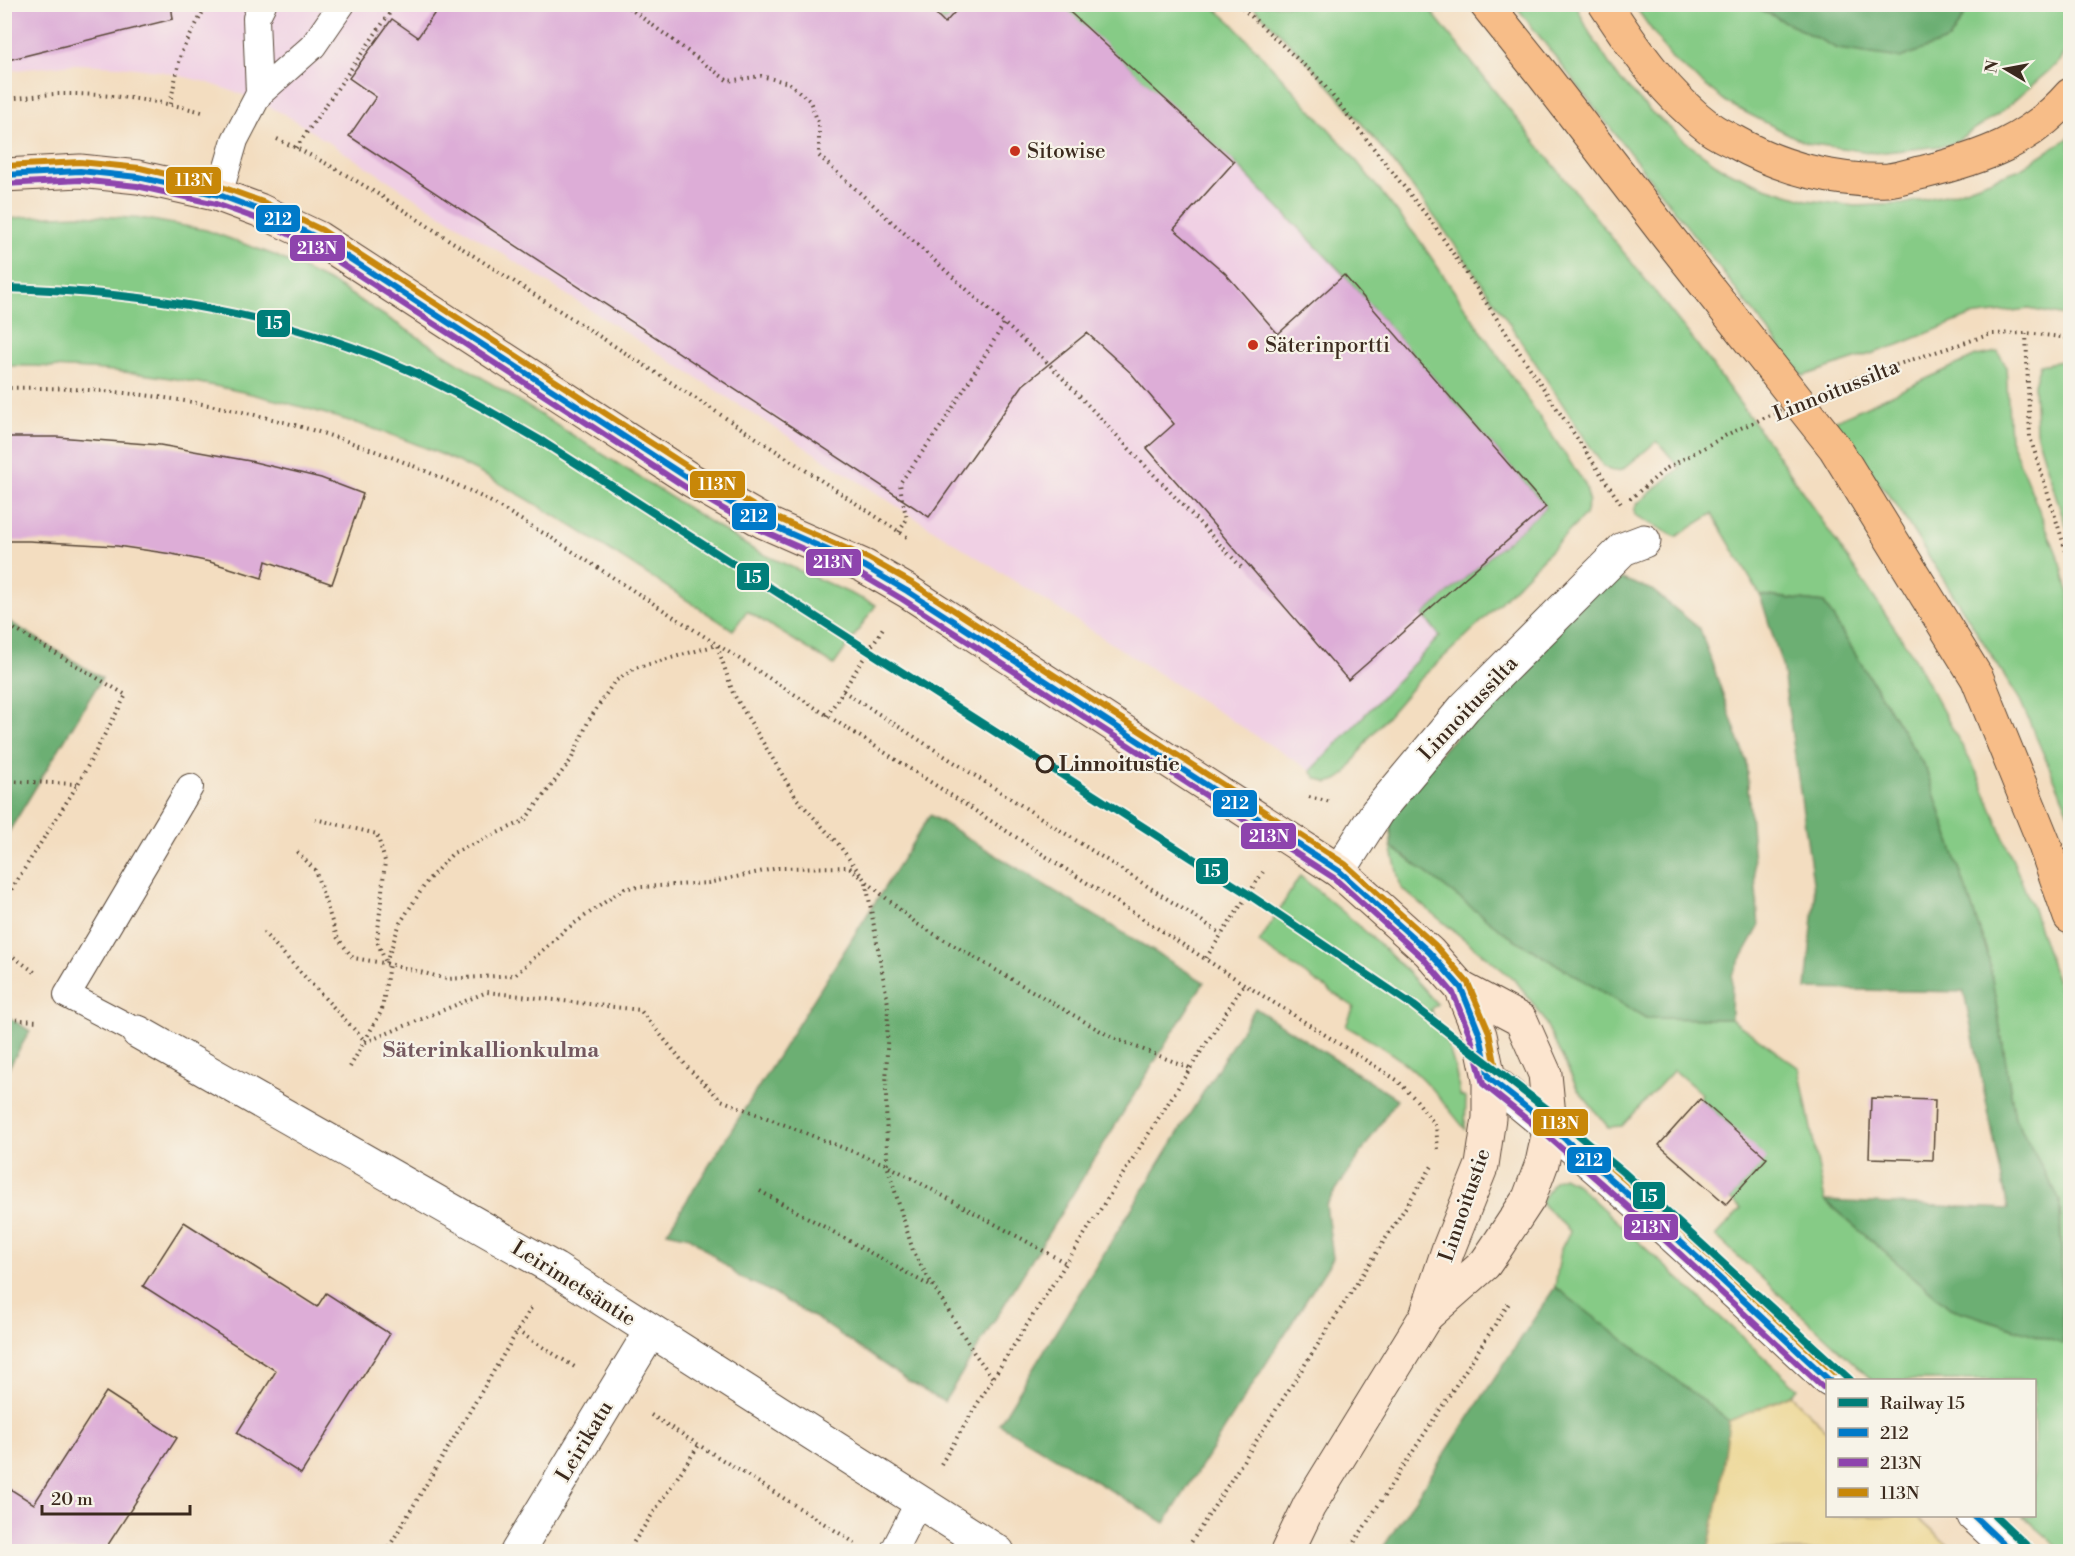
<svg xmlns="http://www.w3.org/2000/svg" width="2075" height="1556" font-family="'Libre Bodoni',serif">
<rect width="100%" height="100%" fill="#f7f3e8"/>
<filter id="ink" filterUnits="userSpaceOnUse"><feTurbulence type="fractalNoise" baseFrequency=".0167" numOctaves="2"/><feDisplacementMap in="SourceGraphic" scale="12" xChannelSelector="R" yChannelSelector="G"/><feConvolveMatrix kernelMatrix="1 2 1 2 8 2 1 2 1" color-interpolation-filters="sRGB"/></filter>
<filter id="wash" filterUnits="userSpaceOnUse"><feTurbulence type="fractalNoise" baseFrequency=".008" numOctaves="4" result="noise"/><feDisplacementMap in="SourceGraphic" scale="24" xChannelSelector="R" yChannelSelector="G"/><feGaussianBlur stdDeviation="1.35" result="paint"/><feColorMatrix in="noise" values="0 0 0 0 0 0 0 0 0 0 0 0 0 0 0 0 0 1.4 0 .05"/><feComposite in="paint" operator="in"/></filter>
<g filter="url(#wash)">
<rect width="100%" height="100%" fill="#f3ddc0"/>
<!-- built -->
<polygon fill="#f0d0e4" points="5,5 1061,5 1234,162 1344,275 1546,507 1423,614 1440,635 1311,771 286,115 246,96 206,82 160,71 119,66 76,64 5,71"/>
<!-- green -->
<g fill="#86cb86" stroke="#607a52" stroke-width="1.5">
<polygon points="926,5 962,5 945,23"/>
<polygon points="1061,5 1211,5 1231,22 1347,149 1420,241 1585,484 1589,500 1585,515 1478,625 1418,681 1368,739 1346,774 1337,780 1328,783 1316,778 1311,771 1440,636 1423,615 1546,507 1344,275 1234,162"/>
<path d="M1251,5H1426L1692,338L1777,454L1910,651L1978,775L2034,912L2070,1021V1551H2060L2061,1549L2023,1516H2034V1380H1872L1716,1236L1741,1209L1730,1199L1766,1158L1700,1099L1702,1094L1674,1070L1622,1126L1608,1127L1578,1090L1542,1016L1516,981L1401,888L1391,846L1509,936L1646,1018L1731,1019L1799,1068L1825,1201L1950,1308L2063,1343L2060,1200L2015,1118L1988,955L1926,769L1824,603L1760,595L1712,514L1676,537L1635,515L1634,510L1638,503L1680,468L1657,441L1622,470C1614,472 1609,471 1603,466C1497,304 1393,139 1251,5Z"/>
<polygon points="1515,5 1576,5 1589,32 1617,76 1648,109 1691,146 1723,169 1765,187 1807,200 1855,206 1903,204 1954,193 2020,169 2070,137 2070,317 2029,309 1970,316 1898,345 1803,376"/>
<polygon points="1634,5 1752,5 1838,49 1949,40 1971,5 2070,5 2070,43 2060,61 2000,113 1950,145 1876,153 1806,143 1729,104 1673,60"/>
<path d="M80,215L146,219L206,230L274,255L336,285L754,550L876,605L834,665L747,611L733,630C643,573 554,509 458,462C416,442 371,427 326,414C243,389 159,372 72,368C50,367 27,365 5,366V220L24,217Z"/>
<polygon points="1998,352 2006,366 2010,439 2061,564 2070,599 2070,815 2020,700 1895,503 1832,422 1976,356"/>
<polygon points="2061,361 2070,363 2070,534 2062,515 2036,432 2034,384 2040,365"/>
<path d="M1300,876C1350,917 1395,955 1437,1004L1430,1010C1448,1042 1455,1059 1460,1096L1466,1098L1465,1129C1450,1111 1436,1092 1419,1076C1398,1055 1371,1041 1346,1026L1354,1007L1259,943Z"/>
<polygon points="1563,1177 1575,1183 1797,1388 1791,1395 1729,1421 1555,1287 1561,1249 1570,1231 1541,1203 1554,1181"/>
</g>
<!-- forest -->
<g fill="#6caf73" stroke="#546c48" stroke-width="1.5">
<polygon points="1752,5 1971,5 1949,40 1900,58 1838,49"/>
<polygon points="1622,579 1652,590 1700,629 1746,761 1759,927 1732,975 1731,1019 1646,1018 1509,936 1391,846 1390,808 1587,593"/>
<polygon points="1760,595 1824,603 1926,769 1988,955 2015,1118 2060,1200 2063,1344 1950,1308 1825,1201 2008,1209 1964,992 1806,989 1815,896 1782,665"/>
<polygon points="5,619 102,678 5,838"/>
<polygon points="930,815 1204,982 944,1402 911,1383 822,1322 764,1288 741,1278 690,1237 667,1232"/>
<polygon points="1255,1008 1397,1099 1326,1205 1333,1258 1165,1523 999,1424"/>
<polygon points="5,1015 30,1031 5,1074"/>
<polygon points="1555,1287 1729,1421 1721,1488 1708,1551 1380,1552"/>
</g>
<!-- sand -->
<polygon fill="#eeda9e" stroke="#94825e" stroke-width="1.5" points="1791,1395 1827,1431 1828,1516 1916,1516 1954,1551 1708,1551 1721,1488 1729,1421"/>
<g id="blocks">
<!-- building -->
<g fill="#ddadd7">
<polygon points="4,4 171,4 173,19 4,61"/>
<polygon points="441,4 926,4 945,23 962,4 1061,4 1234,162 1174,229 1225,273 1278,334 1344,275 1546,507 1348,680 1147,448 1174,424 1131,373 1087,333 1023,385 929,517 349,136 376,97 349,78 392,19 418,37"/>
<polygon points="4,437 57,437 160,445 250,461 321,478 363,494 332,584 266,561 262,578 210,562 172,554 117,546 29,541 4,541"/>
<polygon points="1871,1098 1935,1100 1933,1160 1869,1158"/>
<polygon points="1700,1099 1767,1158 1726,1204 1659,1145"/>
<polygon points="184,1222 317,1307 326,1293 390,1334 301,1474 237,1433 276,1371 143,1286"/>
<polygon points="106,1392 177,1438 104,1551 4,1551 4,1485 34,1504"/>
</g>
</g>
</g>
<g filter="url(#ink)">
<use href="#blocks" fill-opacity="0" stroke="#574536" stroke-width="1.5"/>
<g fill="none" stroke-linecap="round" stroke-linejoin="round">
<!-- lane casing -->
<g stroke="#574536" stroke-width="28">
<g id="lane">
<polyline points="259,94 256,18 263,4"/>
<polyline points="219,195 235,140 259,94 313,46 342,4"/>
<polyline points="138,1032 67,995 190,787"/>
<polyline points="893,1552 919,1501"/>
</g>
</g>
<!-- street casing -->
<g stroke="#574536" stroke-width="35">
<g id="street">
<polyline points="1339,871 1377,812 1465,707 1623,549 1644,541"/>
<polyline points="138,1032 555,1269 998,1552"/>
<path d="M1489,1078C1608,1173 1718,1277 1829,1380"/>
<polyline points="1974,1516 2013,1552"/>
<polyline points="517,1552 651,1331"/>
</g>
</g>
<!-- secondary casing -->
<g stroke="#574536" stroke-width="35">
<g id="secondary">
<polyline points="4,175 80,171 138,177 219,195 259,210 318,238 691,480 764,522 864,566 907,591 1339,871 1429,952 1461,988 1480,1035 1489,1078 1489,1118 1482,1165 1448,1250 1426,1316 1309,1506 1287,1552"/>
<polyline points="1427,1315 1485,1264 1496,1248 1529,1198 1542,1163 1550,1126 1545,1074 1521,1020 1461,988"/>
</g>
</g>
<!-- highway casing -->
<g stroke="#574536" stroke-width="35">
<g id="highway">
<polyline points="1486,4 1543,75 1668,237 1835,448 1977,678 2044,843 2070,917"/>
<path d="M1605,4C1635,50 1667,96 1711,129C1718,134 1727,138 1735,142C1781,168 1835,182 1888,180C1900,179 1912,174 1924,172C1982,158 2030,141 2070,95"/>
</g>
</g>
<!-- path -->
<g stroke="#574536" stroke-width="4" stroke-dasharray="1.5 4.5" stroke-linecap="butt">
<polyline points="624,4 728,81 761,76 789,83 810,101 819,125 819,156 1049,364 1244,570"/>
<polyline points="1238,4 1320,80 1434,225 1621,504"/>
<path d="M4,99C21,98 38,95 55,94C105,93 158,100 206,113"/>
<polyline points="170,104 181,53 207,4"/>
<path d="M277,139C353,173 429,228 499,272C637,360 774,449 910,539"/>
<polyline points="296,148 396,4"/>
<polyline points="2026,333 2030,437 2070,564"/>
<polyline points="1856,378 1991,334 2026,333 2070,338"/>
<path d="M4,388C169,385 328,422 476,494C500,506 523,522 547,535L1244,984L1397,1080L1417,1101L1436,1126L1438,1150"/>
<polyline points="1630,499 1667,468"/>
<polyline points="899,532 907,519 902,499 900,483 944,422 1004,324"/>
<polyline points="4,623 126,695 78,784 4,901"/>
<polyline points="843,691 1222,934"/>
<polyline points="827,716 883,628"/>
<polyline points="4,781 77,784"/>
<polyline points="1309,797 1331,802"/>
<polyline points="315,819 377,834 385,861 377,941 386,963"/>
<polyline points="297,852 315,870 337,937 353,958 389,964 447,979 515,975 565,930 625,888 708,883 778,868 849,867 861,877"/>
<polyline points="867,882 917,924 1111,1037 1190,1068"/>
<polyline points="263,932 366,1042 487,992 640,1010 688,1068 721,1100 887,1165 1066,1263"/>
<polyline points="4,950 36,973"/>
<polyline points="1206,958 1263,872"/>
<polyline points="386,963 400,923 428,880 453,853 524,821 571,760 589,720 614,682 635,668 717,645 733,693 797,799 839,845 866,882 888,1004 886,1092 887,1165 914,1254 974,1353 993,1378"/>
<polyline points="4,1019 38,1021"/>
<polyline points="350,1067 382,1010 389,964"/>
<polyline points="760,1191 932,1287"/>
<polyline points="517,1331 578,1369"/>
<polyline points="651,1415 855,1543"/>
<polyline points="941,1464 993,1378 1244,984"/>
<polyline points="386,1552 533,1305"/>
<polyline points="627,1552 699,1445"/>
<polyline points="1185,1552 1434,1163"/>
<polyline points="1348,1552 1509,1303"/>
</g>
<!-- lane -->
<use href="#lane" stroke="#fff" stroke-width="26"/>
<!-- street -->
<use href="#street" stroke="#fff" stroke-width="33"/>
<!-- secondary -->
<use href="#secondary" stroke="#fce5cf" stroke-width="33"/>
<!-- highway -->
<use href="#highway" stroke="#f7bd88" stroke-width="33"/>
<!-- path-bridge -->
<polyline stroke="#574536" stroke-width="4" stroke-dasharray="1.5 4.5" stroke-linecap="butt" points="1667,468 1734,431 1856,378"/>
<!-- bus-1 casing -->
<g stroke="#f7f3e8" stroke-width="10">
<g id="bus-1">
<polyline points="4,175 80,171 138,177 219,195 259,210 318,238 691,480 764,522 864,566 907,591 1339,871 1429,952 1461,988 1480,1035 1489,1078 1550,1126 1657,1220 1829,1380"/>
<polyline points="1974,1516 2012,1552"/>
</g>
</g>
<!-- bus-2 casing -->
<g stroke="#f7f3e8" stroke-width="10">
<polyline id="bus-2" points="4,184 80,180 137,186 216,204 255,218 314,246 687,488 760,530 860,574 902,599 1334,878 1423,958 1453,993 1471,1038 1483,1084 1544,1133 1651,1227 1823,1387"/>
</g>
<!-- bus-3 casing -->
<g stroke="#f7f3e8" stroke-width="10">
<polyline id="bus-3" points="4,166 80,162 140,168 222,187 263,202 322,230 696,472 768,514 868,558 912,583 1345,864 1435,945 1468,983 1489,1032 1497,1073 1556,1119 1663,1213 1835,1373"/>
</g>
<!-- bus-1 -->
<use href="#bus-1" stroke="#007ac9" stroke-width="6"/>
<!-- bus-2 -->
<use href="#bus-2" stroke="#8e44ad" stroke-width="6"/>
<!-- bus-3 -->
<use href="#bus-3" stroke="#c88708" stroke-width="6"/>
<!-- rail-1 casing -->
<g stroke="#f7f3e8" stroke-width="12">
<g id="rail-1">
<path d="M4,288C143,292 283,313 411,371C457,392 500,417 543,442L1248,894L1414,1006L1548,1110L1623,1172L1850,1380"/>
<polyline points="1995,1516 2033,1552"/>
</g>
</g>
<!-- rail-1 -->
<use href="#rail-1" stroke="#007e79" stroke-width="8"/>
</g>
</g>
<!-- markers -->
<g fill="#c8321e" stroke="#f7f3e8" stroke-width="2">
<circle cx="1015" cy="151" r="6"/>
<circle cx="1253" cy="345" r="6"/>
</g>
<circle fill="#f7f3e8" stroke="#3b2a1e" stroke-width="3" cx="1045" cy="764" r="8"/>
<g text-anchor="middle" stroke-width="4.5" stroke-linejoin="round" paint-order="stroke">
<!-- poi labels -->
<g font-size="21" fill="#3b2a1e" stroke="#f7f3e8" text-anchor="start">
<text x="1027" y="158">Sitowise</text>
<text x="1265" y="352">Säterinportti</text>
</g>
<!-- street labels -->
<g font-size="21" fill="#3b2a1e" stroke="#f7f3e8">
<text transform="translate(1836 390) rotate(-22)" y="7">Linnoitussilta</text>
<text transform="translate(1468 708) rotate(-47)" y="7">Linnoitussilta</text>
<text transform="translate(1464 1205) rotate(-71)" y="7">Linnoitustie</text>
<text transform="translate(574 1283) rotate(32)" y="7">Leirimetsäntie</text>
<text transform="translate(584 1441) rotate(-59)" y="7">Leirikatu</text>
</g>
<!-- stop labels -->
<g font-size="21" font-weight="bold" fill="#3b2a1e" stroke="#f7f3e8" text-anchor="start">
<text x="1059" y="771">Linnoitustie</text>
</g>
<!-- neighbourhood labels -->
<g font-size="22" font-weight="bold" fill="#74585f" stroke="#f7f3e8">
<text x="491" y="1057">Säterinkallionkulma</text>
</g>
</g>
<g stroke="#f7f3e8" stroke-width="2">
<rect x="165" y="166" width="57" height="29" rx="6" fill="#c88708"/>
<rect x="255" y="204" width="46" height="29" rx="6" fill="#007ac9"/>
<rect x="289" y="234" width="57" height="28" rx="6" fill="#8e44ad"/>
<rect x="256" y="309" width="35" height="29" rx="6" fill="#007e79"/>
<rect x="689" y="470" width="57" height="29" rx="6" fill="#c88708"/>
<rect x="731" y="502" width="46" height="29" rx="6" fill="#007ac9"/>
<rect x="805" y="548" width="57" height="29" rx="6" fill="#8e44ad"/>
<rect x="736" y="562" width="34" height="29" rx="6" fill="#007e79"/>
<rect x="1212" y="789" width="46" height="29" rx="6" fill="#007ac9"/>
<rect x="1240" y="822" width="57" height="28" rx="6" fill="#8e44ad"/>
<rect x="1195" y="857" width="34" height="28" rx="6" fill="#007e79"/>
<rect x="1532" y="1108" width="57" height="29" rx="6" fill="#c88708"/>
<rect x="1566" y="1146" width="46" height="28" rx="6" fill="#007ac9"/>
<rect x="1632" y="1181" width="34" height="29" rx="6" fill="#007e79"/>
<rect x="1623" y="1213" width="56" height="28" rx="6" fill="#8e44ad"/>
</g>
<g font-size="16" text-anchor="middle" font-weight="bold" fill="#fff">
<text x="194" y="186">113N</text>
<text x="278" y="225">212</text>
<text x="317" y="254">213N</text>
<text x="274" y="329">15</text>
<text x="717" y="490">113N</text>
<text x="754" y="522">212</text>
<text x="833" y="568">213N</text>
<text x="753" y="583">15</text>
<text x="1235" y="809">212</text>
<text x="1269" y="842">213N</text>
<text x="1212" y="877">15</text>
<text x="1560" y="1129">113N</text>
<text x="1589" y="1166">212</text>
<text x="1649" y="1202">15</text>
<text x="1651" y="1233">213N</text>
</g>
<!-- margin -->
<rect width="2075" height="1556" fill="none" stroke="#f7f3e8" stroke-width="24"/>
<!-- legend -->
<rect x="1826" y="1379" width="210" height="138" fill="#f7f3e8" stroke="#aca397" stroke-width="1.5"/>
<rect x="1838" y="1398" width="30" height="9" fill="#007e79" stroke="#aca397" stroke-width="1.5"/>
<text x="1880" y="1409" font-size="18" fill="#3b2a1e">Railway 15</text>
<rect x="1838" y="1428" width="30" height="9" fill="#007ac9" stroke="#aca397" stroke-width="1.5"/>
<text x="1880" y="1439" font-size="18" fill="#3b2a1e">212</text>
<rect x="1838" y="1458" width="30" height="9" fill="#8e44ad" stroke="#aca397" stroke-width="1.5"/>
<text x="1880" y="1469" font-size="18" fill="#3b2a1e">213N</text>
<rect x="1838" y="1488" width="30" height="9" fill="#c88708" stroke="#aca397" stroke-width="1.5"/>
<text x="1880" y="1499" font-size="18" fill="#3b2a1e">113N</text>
<!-- north arrow -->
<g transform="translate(2006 69) rotate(280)" stroke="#f7f3e8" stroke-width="4.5" paint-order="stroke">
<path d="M0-4.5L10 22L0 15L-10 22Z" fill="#3b2a1e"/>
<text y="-9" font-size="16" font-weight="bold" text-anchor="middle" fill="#3b2a1e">N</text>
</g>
<!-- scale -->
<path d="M42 1505v9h148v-9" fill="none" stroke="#3b2a1e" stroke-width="3"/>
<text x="51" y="1505" font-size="18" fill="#3b2a1e" stroke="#f7f3e8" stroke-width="4.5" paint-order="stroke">20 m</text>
</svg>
